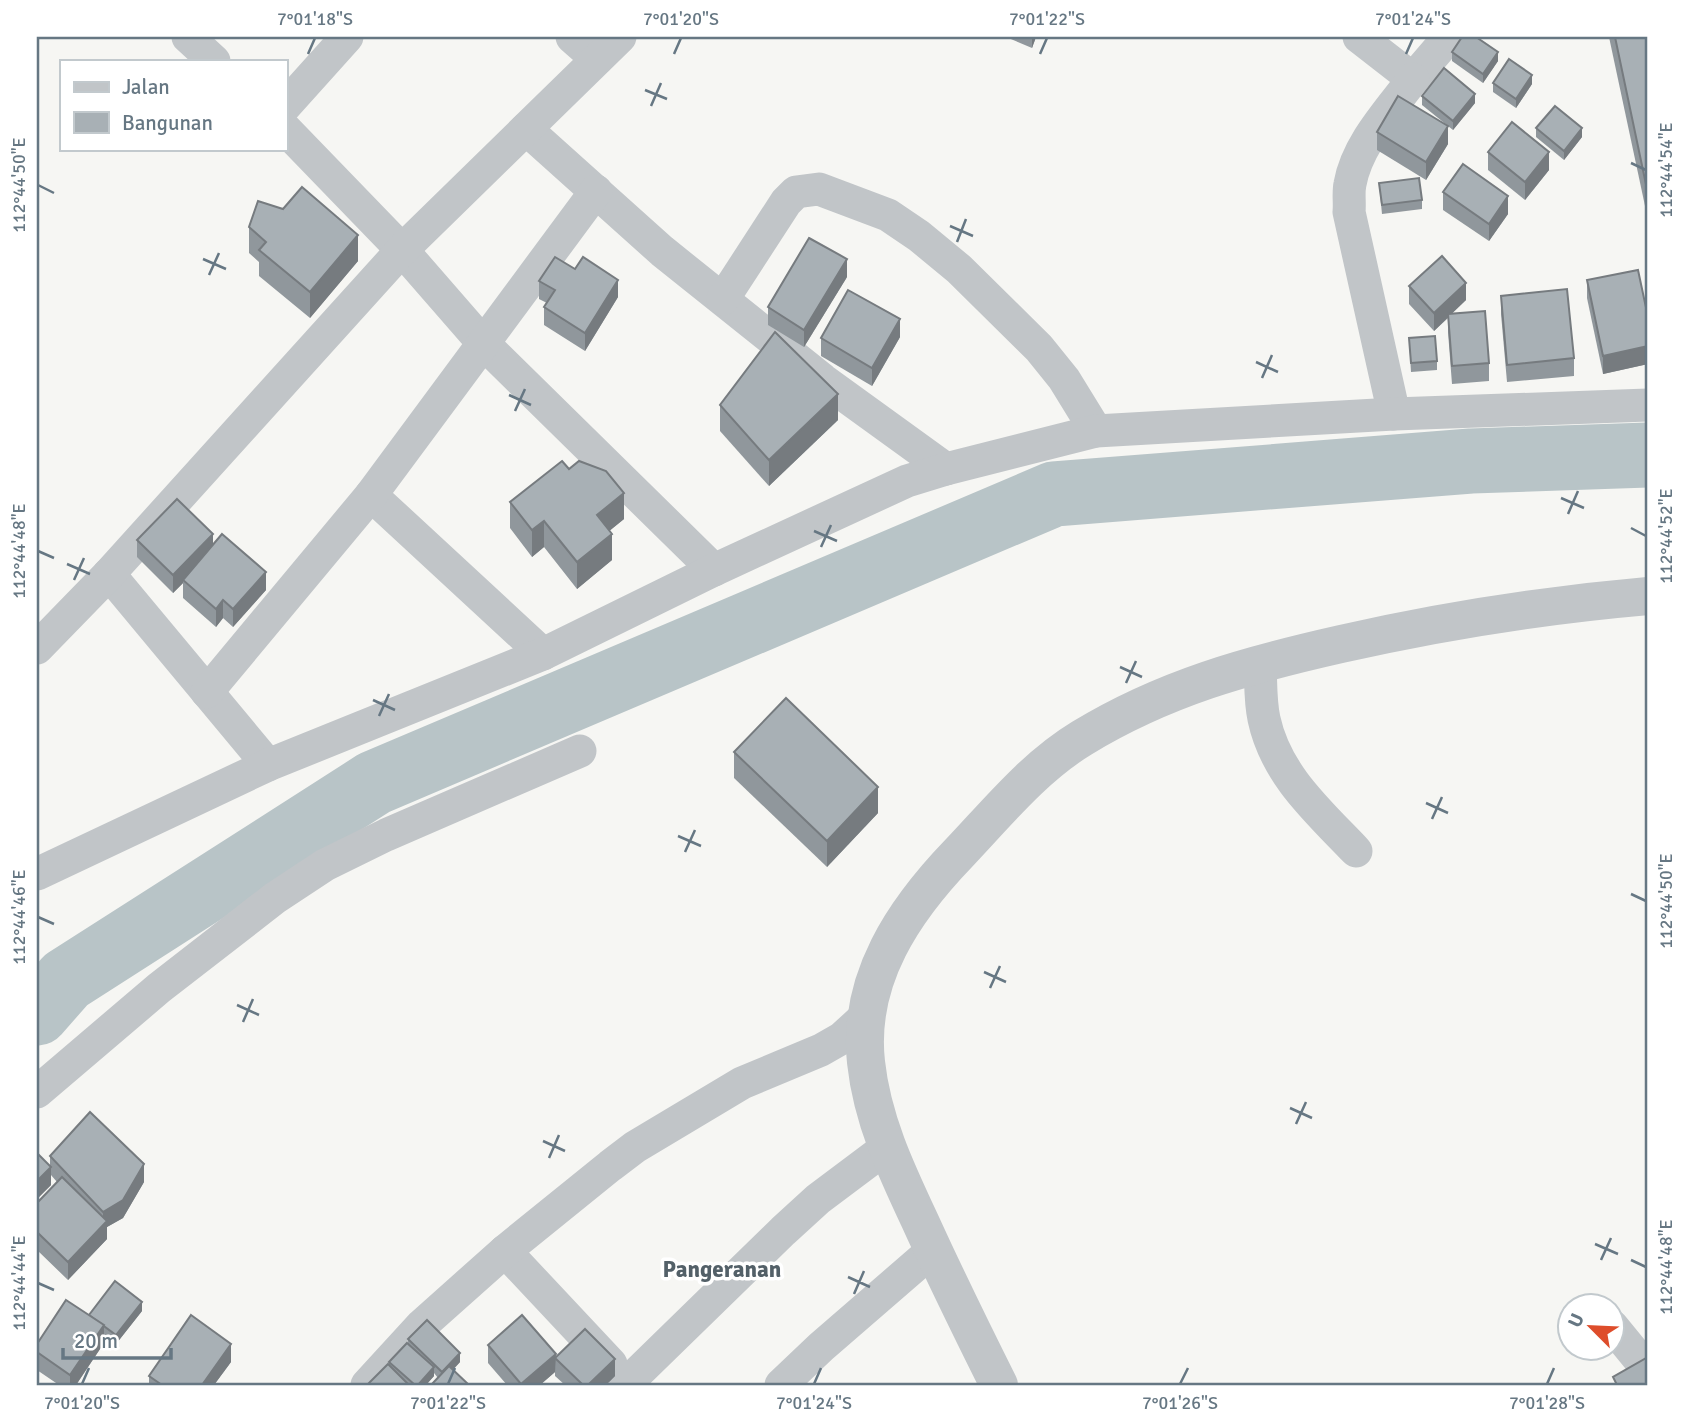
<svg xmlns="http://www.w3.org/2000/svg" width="1685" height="1422" font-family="Signika,sans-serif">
<rect width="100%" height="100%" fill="#f6f6f3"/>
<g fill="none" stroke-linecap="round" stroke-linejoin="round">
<!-- river -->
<polyline stroke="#b8c4c7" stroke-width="65" points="37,1013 66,980 374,783 1054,494 1471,461 1648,455"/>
<!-- minor -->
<g stroke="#c1c5c8" stroke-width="33">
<polyline points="188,37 214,61"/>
<polyline points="572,37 597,59"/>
<polyline points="1359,37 1413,79 1449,37"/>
<polyline points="285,106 347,37"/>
<polyline points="285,129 402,250 483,343 714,570"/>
<polyline points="526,129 662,251 823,380 946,469"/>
<polyline points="723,299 786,202 796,192 819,189 888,215 919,236 959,269 1039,348 1064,379 1096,431"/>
<path d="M1394,414L1349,212C1350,203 1348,193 1350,184C1357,144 1390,110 1413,79"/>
<polyline points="371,495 543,654"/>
<polyline points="109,574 268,765"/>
<polyline points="37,648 109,574 402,250 620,37"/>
<path d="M1260,664C1261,682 1260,701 1264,719C1276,775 1318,811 1356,851"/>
<polyline points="207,692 371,495 596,191"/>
<polyline points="37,874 268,765 543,654 714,570 907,481 946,469 1096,431 1394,414 1648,405"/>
<polyline points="37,1092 159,988 275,898 325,865 386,835 580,751"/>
<polyline points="505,1251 611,1364"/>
<polyline points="1612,1326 1648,1370"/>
<polyline points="367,1385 422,1325 505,1251 610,1166 635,1147 742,1083 821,1050 842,1038 865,1017"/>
<polyline points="625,1385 783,1231 818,1199 886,1148"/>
<polyline points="781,1385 821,1347 933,1250"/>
</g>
<!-- tertiary -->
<path stroke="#c1c5c8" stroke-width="38" d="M999,1385C972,1331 945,1276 920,1221C896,1170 872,1119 866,1062C857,979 904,910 959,853C997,813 1034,767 1082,738C1164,688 1248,665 1341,644C1442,621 1545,605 1648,596"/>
</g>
<!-- wall -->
<g fill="#90979c">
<polygon points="1006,37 1036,37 1032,48"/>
<polygon points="1609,37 1648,37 1648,220"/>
<polygon points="1452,52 1498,61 1483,83 1452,61"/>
<polygon points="1493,83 1532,84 1516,108 1493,92"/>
<polygon points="1422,96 1475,103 1453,130 1422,105"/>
<polygon points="1536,128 1582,137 1564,160 1536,137"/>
<polygon points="1377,132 1448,144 1426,180 1377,150"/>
<polygon points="1488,152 1549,170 1525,200 1488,170"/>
<polygon points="1379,183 1422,200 1422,209 1382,214"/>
<polygon points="1443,192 1508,214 1489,241 1443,210"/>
<polygon points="283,209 358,261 310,318 259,276 259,262 249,253 249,227"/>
<polygon points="575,269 618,297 585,351 544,325 544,307 547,303 539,299 539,281"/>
<polygon points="847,277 804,347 768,325 768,307"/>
<polygon points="1587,280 1648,317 1648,364 1603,374 1587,298"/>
<polygon points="1409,286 1466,300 1452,313 1489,363 1489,381 1452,384 1448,332 1448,318 1434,331 1409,304"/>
<polygon points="1501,296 1574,358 1574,376 1507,382 1501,314"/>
<polygon points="900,337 872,386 821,356 821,338"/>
<polygon points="1409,338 1437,361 1437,370 1411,372"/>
<polygon points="720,405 838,420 769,486 720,431"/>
<polygon points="569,469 624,519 609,531 612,560 577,589 544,547 532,557 510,528 510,502"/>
<polygon points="137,540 213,544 266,590 233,627 223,618 216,627 183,598 183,583 173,593 137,557"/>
<polygon points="734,752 878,813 827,867 734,778"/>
<polygon points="37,1153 50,1166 50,1156 144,1182 123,1218 107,1227 107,1239 68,1280 37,1250 37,1203 57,1182 51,1175 51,1185 37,1199"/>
<polygon points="142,1311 116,1344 104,1335 104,1343 76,1385 59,1385 37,1370 37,1344 89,1316"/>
<polygon points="408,1339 460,1362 453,1370 438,1378 434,1373 434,1376 426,1385 367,1385 389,1365 389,1362 408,1344"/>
<polygon points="488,1345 556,1357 615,1376 606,1385 565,1385 555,1376 555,1372 540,1385 507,1385 488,1363"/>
<polygon points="231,1362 214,1385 149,1385 149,1376"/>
</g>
<!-- shaded-wall -->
<g fill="#767b7f">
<polygon points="1032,37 1036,37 1032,48"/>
<polygon points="1498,52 1498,61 1483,83 1483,74"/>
<polygon points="1532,75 1532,84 1516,108 1516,99"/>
<polygon points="1475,94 1475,103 1453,130 1453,121"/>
<polygon points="1448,126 1448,144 1426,180 1426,162"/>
<polygon points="1582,128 1582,137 1564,160 1564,151"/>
<polygon points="1549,152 1549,170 1525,200 1525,182"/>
<polygon points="1508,196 1508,214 1489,241 1489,224"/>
<polygon points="358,235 358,261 310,318 310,292"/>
<polygon points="847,259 847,277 804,347 804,330"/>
<polygon points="618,280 618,297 585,351 585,333"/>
<polygon points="1466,283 1466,300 1434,331 1434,313"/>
<polygon points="900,319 900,337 872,386 872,368"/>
<polygon points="1648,346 1648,364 1603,374 1603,356"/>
<polygon points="838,394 838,420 769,486 769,460"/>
<polygon points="624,493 624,519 597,541 597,515"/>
<polygon points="544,521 544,547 532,557 532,530"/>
<polygon points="213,534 213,552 183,580 183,583 173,593 173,575"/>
<polygon points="612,534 612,560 577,589 577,562"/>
<polygon points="266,572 266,590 233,627 233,609"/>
<polygon points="223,600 223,618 216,627 216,609"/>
<polygon points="878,787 878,813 827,867 827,841"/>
<polygon points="144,1164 144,1182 123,1218 107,1227 107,1239 68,1280 68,1262 103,1225 103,1212"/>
<polygon points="51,1167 51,1185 37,1199 37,1181"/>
<polygon points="142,1302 142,1311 116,1344 116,1335"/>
<polygon points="104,1325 104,1343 76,1385 70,1385 70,1375"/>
<polygon points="231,1344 231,1362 214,1385 202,1385"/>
<polygon points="460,1353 460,1362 442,1381 442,1372"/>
<polygon points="556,1354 555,1372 540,1385 521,1385"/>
<polygon points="615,1359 615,1376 606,1385 588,1385"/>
<polygon points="434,1367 434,1376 426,1385 418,1385"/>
</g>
<!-- building -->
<g fill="#a8b0b5" stroke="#767b7f" stroke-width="2">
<polygon points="1462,37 1476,37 1498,52 1483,74 1452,52"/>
<polygon points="1615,37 1648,37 1648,194"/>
<polygon points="1509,59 1532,75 1516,99 1493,83"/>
<polygon points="1444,68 1475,94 1453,121 1422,96"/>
<polygon points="1398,96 1448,126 1426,162 1377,132"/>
<polygon points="1555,106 1582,128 1564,151 1536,128"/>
<polygon points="1512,122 1549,152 1525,182 1488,152"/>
<polygon points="1463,164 1508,196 1489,224 1443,192"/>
<polygon points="1419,178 1422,200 1382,205 1379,183"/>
<polygon points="302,187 358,235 310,292 259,250 266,242 249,227 258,201 283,209"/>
<polygon points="809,238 847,259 804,330 768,307"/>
<polygon points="1442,256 1466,283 1434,313 1409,286"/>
<polygon points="555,257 575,269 583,257 618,280 585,333 544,307 555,290 539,281"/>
<polygon points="1638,270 1648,317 1648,346 1603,356 1587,280"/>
<polygon points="1567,289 1574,358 1507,365 1501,296"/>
<polygon points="848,290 900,319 872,368 821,338"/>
<polygon points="1485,311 1489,363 1452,366 1448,314"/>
<polygon points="775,332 838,394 769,460 720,405"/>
<polygon points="1435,336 1437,361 1411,363 1409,338"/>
<polygon points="562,461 569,469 579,461 606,471 624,493 597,515 612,534 577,562 544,521 532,530 510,502"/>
<polygon points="177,499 213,534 173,575 137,540"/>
<polygon points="222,534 266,572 233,609 223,600 216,609 183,580"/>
<polygon points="786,698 878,787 827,841 734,752"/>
<polygon points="90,1112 144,1164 123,1200 103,1212 50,1156"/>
<polygon points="37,1153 51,1167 37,1181"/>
<polygon points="62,1177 107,1221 68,1262 37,1232 37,1203"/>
<polygon points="115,1281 142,1302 116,1335 89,1315"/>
<polygon points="66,1300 104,1325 70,1375 37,1352 37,1344"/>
<polygon points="191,1315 231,1344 202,1385 162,1385 149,1376"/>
<polygon points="522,1315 556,1354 521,1384 488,1345"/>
<polygon points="427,1320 460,1353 442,1372 408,1339"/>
<polygon points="585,1329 615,1359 588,1385 583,1385 555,1358"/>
<polygon points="407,1343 434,1367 418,1385 415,1385 389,1362"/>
<polygon points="1648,1357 1648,1385 1617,1385 1613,1377"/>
<polygon points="388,1364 409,1385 367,1385"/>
<polygon points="449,1366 469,1385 431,1385"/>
</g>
<!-- ticks -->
<path fill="none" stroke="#667783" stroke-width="2.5" d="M308,54L315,38M674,54L681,38M1040,54L1047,38M1406,54L1413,38M645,90L667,99M651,106L661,83M1631,163L1646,170M38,185L54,193M950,226L973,236M957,242L966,219M203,259L226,269M209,275L219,253M1256,362L1278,372M1262,378L1272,355M509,395L531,405M515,411L525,389M1561,498L1584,508M1568,514L1578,491M1631,528L1646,536M814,531L837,541M821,547L831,525M38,551L54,558M67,564L90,574M74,580L84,558M1120,667L1142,677M1126,683L1136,661M373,700L395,710M379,716L389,694M1426,803L1448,813M1432,819L1442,797M678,836L701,846M685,852L695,830M1631,894L1646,901M38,917L54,924M984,972L1006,982M990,988L1000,966M237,1005L259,1015M243,1022L253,999M1290,1108L1312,1118M1296,1124L1306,1102M543,1141L565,1151M549,1158L559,1135M1595,1244L1618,1254M1601,1260L1611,1238M1631,1260L1646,1267M848,1277L870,1287M38,1283L54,1290M854,1294L864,1271M82,1384L89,1368M448,1384L455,1368M814,1384L821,1368M1180,1384L1188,1368M1547,1384L1554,1368"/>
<g text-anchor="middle" stroke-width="7" stroke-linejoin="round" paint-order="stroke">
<!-- quarter labels -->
<g font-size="23" font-weight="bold" fill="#536068" stroke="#fff">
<text x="722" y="1277">Pangeranan</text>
</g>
</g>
<!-- border -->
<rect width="1685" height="1422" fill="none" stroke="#ffffff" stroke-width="77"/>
<!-- legend -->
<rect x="60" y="60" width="228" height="91" fill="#ffffff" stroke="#c2c9cd" stroke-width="2"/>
<rect x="74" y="82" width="35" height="10" fill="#c1c5c8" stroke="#c2c9cd" stroke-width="2"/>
<text x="122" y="94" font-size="21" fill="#667783">Jalan</text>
<rect x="74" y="112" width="35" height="21" fill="#a8b0b5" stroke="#c2c9cd" stroke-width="2"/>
<text x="122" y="130" font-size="21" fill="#667783">Bangunan</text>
<!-- north arrow -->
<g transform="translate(1591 1327) rotate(294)"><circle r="33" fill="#ffffff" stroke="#c2c9cd" stroke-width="2"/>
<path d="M0-5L12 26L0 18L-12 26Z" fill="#de4d2b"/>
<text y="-10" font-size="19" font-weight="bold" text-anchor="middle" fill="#667783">U</text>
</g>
<!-- scale -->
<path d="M63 1348v10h108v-10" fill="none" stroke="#667783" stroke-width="3.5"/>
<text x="74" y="1348" font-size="21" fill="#667783" stroke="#ffffff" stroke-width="5" paint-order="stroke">20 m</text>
<rect x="38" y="38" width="1608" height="1346" fill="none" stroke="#667783" stroke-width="2.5"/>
<g font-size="18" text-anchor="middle" fill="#667783">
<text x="315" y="25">7°01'18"S</text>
<text x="681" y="25">7°01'20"S</text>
<text x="1047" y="25">7°01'22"S</text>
<text x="1413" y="25">7°01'24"S</text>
<text transform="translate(1666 170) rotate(-90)" y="6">112°44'54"E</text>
<text transform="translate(19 185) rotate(-90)" y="6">112°44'50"E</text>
<text transform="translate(1666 536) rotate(-90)" y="6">112°44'52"E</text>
<text transform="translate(19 551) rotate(-90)" y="6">112°44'48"E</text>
<text transform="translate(1666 901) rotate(-90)" y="6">112°44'50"E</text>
<text transform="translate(19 917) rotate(-90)" y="6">112°44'46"E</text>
<text transform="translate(1666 1267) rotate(-90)" y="6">112°44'48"E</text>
<text transform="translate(19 1283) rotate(-90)" y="6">112°44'44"E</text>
<text x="82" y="1409">7°01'20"S</text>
<text x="448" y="1409">7°01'22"S</text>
<text x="814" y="1409">7°01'24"S</text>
<text x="1180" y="1409">7°01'26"S</text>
<text x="1547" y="1409">7°01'28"S</text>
</g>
</svg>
